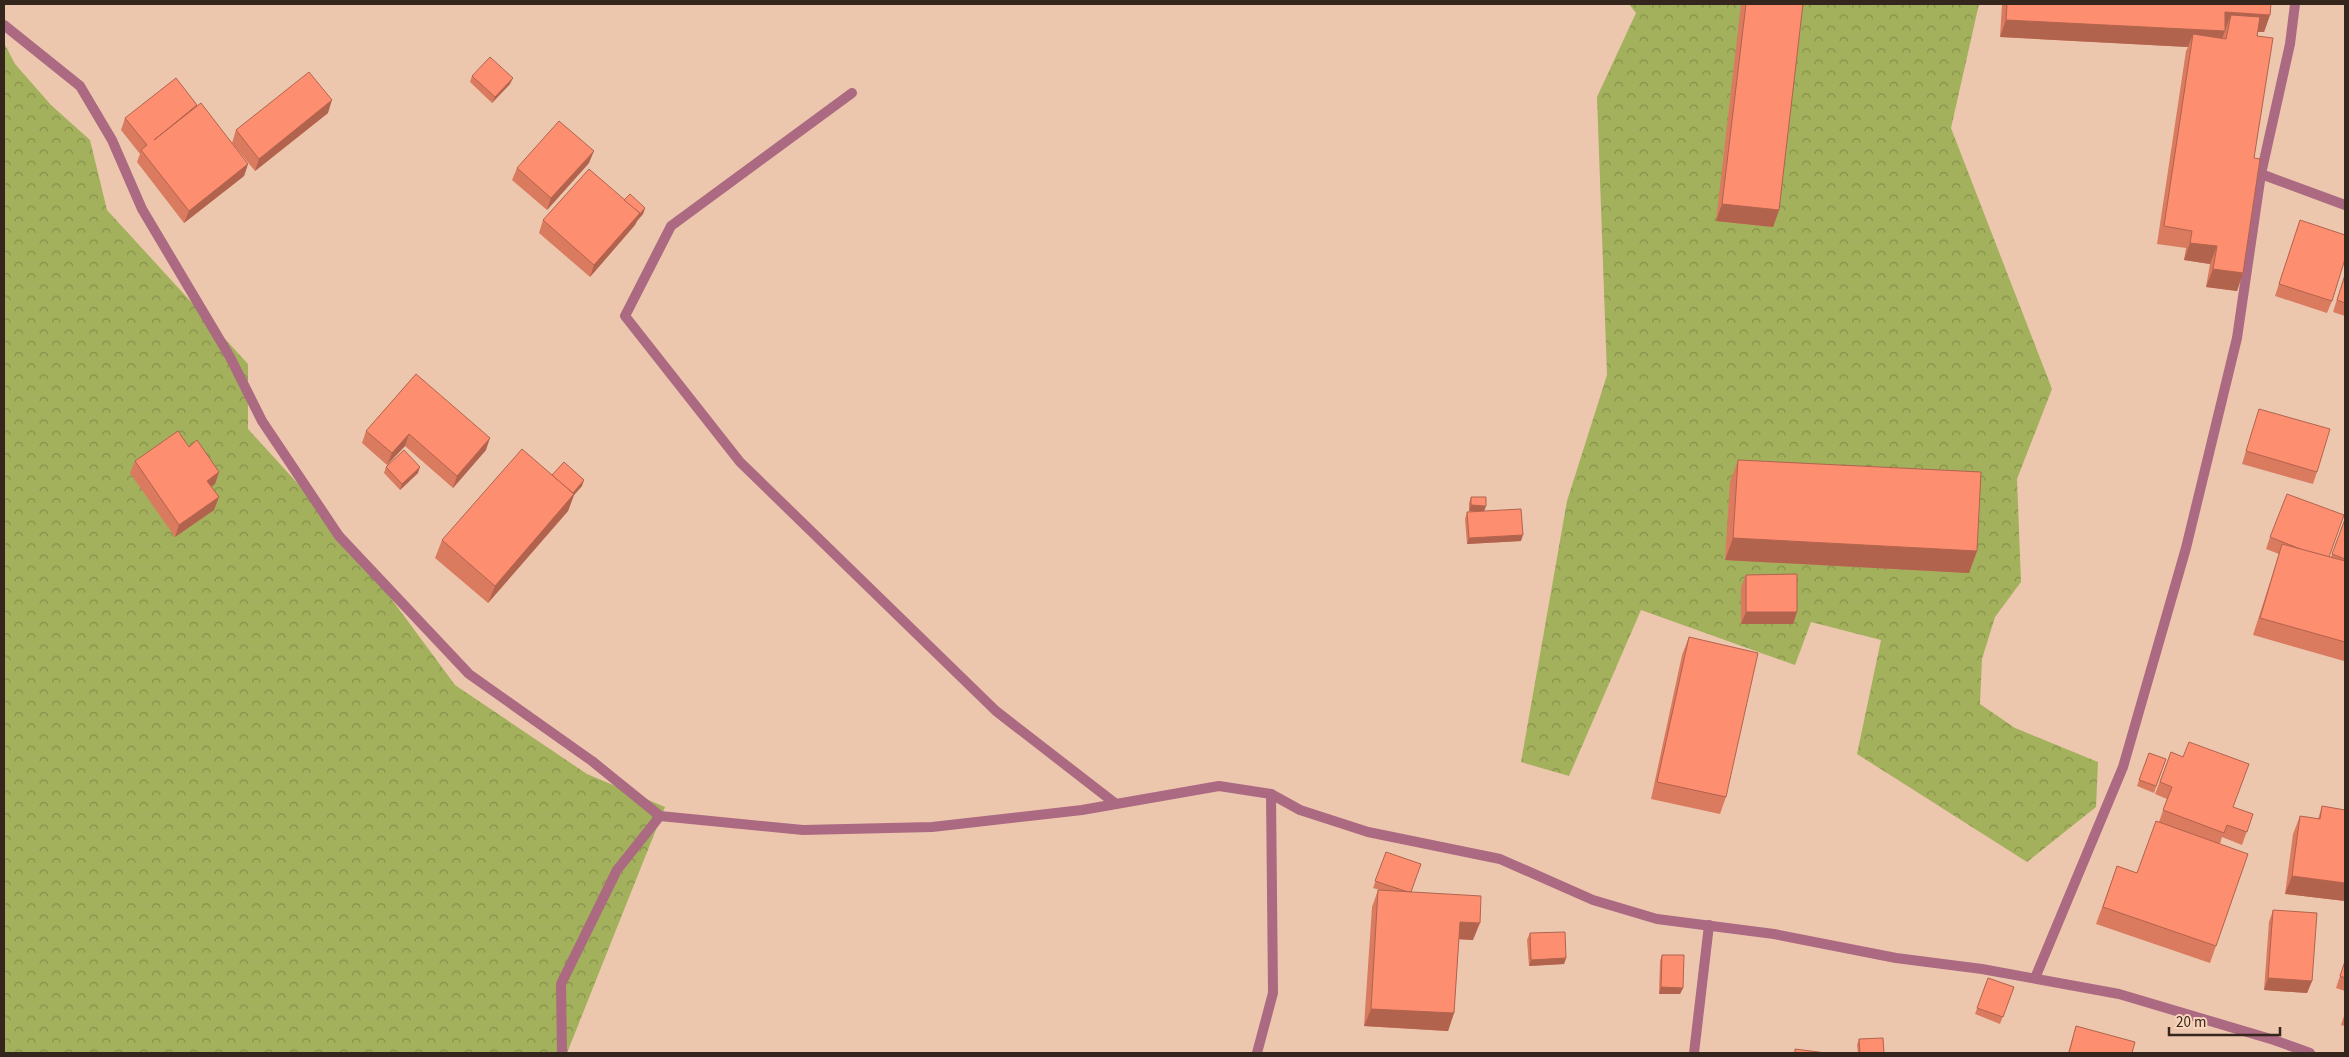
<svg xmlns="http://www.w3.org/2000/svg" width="2349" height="1057" font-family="'Source Sans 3',sans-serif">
<defs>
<pattern id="forest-crowns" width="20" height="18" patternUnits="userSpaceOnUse" patternTransform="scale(1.25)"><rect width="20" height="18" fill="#a3b15c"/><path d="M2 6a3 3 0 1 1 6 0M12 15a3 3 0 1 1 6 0" fill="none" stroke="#86904b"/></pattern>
</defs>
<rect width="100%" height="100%" fill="#ecc7ae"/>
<!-- forest -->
<g fill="url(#forest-crowns)">
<polygon points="1629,4 1979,4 1951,128 2052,389 2017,479 2021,582 1995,617 1982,659 1980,704 2015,728 2098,762 2096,807 2027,862 1857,754 1881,640 1811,622 1795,665 1641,610 1569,776 1521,762 1567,501 1607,375 1597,97 1636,13"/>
<polygon points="4,43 15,64 51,105 90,140 107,210 248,364 248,429 342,532 455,685 587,774 665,807 567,1053 4,1053"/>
</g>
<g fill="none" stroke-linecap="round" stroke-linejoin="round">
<!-- street -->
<g stroke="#ac6982" stroke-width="10">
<polyline points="4,25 80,86 112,140 142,209 230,357 262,421 339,536 469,674 592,761 660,816 803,830 932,827 1082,810 1219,786 1271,794 1300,810 1368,832 1500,859 1593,900 1657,919 1774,934 1896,958 1982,969 2119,994 2274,1040 2310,1053"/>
<polyline points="852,93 671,226 625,316 740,462 996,711 1116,804"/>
<polyline points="2261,174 2345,205"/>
<polyline points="2035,978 2123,767 2186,548 2237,338 2261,174 2290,44 2295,4"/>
<polyline points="562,1053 561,984 617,870 660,816"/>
<polyline points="1257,1053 1273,993 1271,794"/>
<polyline points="1694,1053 1709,925"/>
</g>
</g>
<!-- wall -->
<g fill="#da7a5f">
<polygon points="1741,4 1803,4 1779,210 1773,227 1716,221"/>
<polygon points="2002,4 2271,4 2270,15 2264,32 2258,32 2257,36 2254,158 2243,273 2237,291 2206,287 2210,264 2184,260 2186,248 2157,244 2186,51 2188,47 2000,37"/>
<polygon points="472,76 510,84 492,103 470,82"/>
<polygon points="197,105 196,107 248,164 244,176 184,223 137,162 140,154 121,130 125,118"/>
<polygon points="328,113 255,171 232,143 236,130"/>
<polygon points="589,163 547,210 512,180 517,168"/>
<polygon points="624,200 645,208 643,214 637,221 635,225 590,277 539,233 543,220"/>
<polygon points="2300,220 2332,301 2327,313 2275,296"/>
<polygon points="2345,274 2345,316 2333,312"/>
<polygon points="416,374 486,450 453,488 405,446 387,465 362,443 366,431"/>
<polygon points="2259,409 2317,472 2313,484 2242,464"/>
<polygon points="189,447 219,472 215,484 211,487 219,497 214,510 175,537 130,473 135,461"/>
<polygon points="1738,460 1977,551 1969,573 1725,560 1730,482"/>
<polygon points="386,467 418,473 400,490 384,473"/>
<polygon points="552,475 582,486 574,495 568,511 488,603 435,558 442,540"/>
<polygon points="1471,497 1484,511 1521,541 1467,544 1465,519 1467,512 1478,512 1469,511 1469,503"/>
<polygon points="2345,519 2345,660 2344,661 2253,635 2279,554 2266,549 2270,537 2331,557"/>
<polygon points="1746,575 1797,612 1793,624 1741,624 1741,587"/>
<polygon points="1689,637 1726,797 1720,814 1651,799 1682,655"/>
<polygon points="2171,752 2233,807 2253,814 2242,845 2222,837 2220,844 2248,854 2210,963 2096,924 2117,866 2137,873 2159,822 2167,799 2155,794"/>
<polygon points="2149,753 2166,759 2154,793 2137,786"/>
<polygon points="2322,806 2345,810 2345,901 2285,894 2293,834 2300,816 2318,819"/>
<polygon points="1386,852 1411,892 1473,940 1459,939 1454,1013 1448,1031 1364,1026 1372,907 1378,890 1380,890 1373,888"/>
<polygon points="2273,910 2312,981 2307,993 2264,990 2269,922"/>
<polygon points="1530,933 1566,958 1564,964 1529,966 1527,940"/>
<polygon points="1662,955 1683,988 1680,994 1659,994 1660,961"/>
<polygon points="2345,961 2345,991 2336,988"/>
<polygon points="1988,978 2014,987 2000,1024 1975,1014"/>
<polygon points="2345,1013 2345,1026 2341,1025"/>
<polygon points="2076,1026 2132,1053 2068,1053"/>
<polygon points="1859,1039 1884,1053 1858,1053 1857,1045"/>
</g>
<!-- shaded-wall -->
<g fill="#b1634e">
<polygon points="2225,12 2270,15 2264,32 2228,30 2231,15 2225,30 2219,30"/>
<polygon points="2006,20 2225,31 2218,49 2193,34 2188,47 2000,37"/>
<polygon points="513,78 510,84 492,103 495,97"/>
<polygon points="332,100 328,113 255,171 259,159"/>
<polygon points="594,151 589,163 547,210 551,198"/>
<polygon points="248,164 244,176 184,223 189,211"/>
<polygon points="1722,204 1779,210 1773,227 1716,221"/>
<polygon points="645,208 643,214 637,221 635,225 590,277 594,265 640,213"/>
<polygon points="2190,243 2217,246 2210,264 2184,260"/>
<polygon points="2213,269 2243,273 2237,291 2206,287"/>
<polygon points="409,434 405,446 387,465 392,453"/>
<polygon points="490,438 486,450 453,488 457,476"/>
<polygon points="420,467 418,473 400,490 402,484"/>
<polygon points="219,472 215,484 203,493 207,481"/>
<polygon points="584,480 582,486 574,495 568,511 488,603 495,586"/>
<polygon points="219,497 214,510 175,537 179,525"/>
<polygon points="1471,505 1486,506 1484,512 1469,511"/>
<polygon points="1523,535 1521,541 1467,544 1469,538"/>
<polygon points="1733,538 1977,551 1969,573 1725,560"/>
<polygon points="1746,612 1797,612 1793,624 1741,624"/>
<polygon points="2292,876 2345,883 2345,901 2285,894"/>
<polygon points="1460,922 1480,923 1473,940 1454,939"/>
<polygon points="1566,958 1564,964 1529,966 1531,960"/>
<polygon points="2268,978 2312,981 2307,993 2264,990"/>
<polygon points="1661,987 1683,988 1680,994 1659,994"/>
<polygon points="1371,1009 1454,1013 1448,1031 1364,1026"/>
</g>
<!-- building -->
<g fill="#fd8e6f" stroke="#b1634e">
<polygon points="1746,4 1803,4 1779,210 1722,204"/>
<polygon points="2007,4 2271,4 2270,15 2225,12 2225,31 2006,20"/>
<polygon points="2231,15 2260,17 2257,36 2273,38 2254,158 2260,159 2243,273 2213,269 2217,246 2190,243 2192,231 2164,226 2193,34 2226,39"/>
<polygon points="490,57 513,78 495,97 472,76"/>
<polygon points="309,72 332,100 259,159 236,130"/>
<polygon points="176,78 197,105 154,140 201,103 248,164 189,211 141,150 147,145 125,118"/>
<polygon points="559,121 594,151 551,198 517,168"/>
<polygon points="589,169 640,213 594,265 543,220"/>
<polygon points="630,194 645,208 639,215 640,213 624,200"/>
<polygon points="2300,220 2345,235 2345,259 2332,301 2279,284"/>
<polygon points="2345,275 2345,303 2337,300"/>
<polygon points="416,374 490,438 457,476 409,434 392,453 366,431"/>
<polygon points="2259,409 2330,429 2317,472 2246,451"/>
<polygon points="178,431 189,447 197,440 219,472 207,481 219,497 179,525 135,461"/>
<polygon points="522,449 574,494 495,586 442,540"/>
<polygon points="404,450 420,467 402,484 386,467"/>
<polygon points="1738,460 1981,472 1977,551 1733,538"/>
<polygon points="564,462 584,480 573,493 552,475"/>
<polygon points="2287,494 2344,515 2329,557 2303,550 2270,537"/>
<polygon points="1471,497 1486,497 1486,506 1471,505"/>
<polygon points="1521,509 1523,535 1469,538 1467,512"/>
<polygon points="2345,519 2345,559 2332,554"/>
<polygon points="2282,544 2345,561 2345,642 2260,618"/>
<polygon points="1797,574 1797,612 1746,612 1746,575"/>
<polygon points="1689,637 1758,653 1726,797 1657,782"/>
<polygon points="2189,742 2249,764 2233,807 2253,814 2247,832 2227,825 2224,833 2163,810 2172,787 2160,782 2171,752 2183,757"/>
<polygon points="2149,753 2166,759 2156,786 2139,780"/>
<polygon points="2322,806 2345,810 2345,883 2292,876 2300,816 2320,819"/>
<polygon points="2156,821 2248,854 2216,946 2103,907 2117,866 2137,873"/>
<polygon points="1386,852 1421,864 1411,892 1405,891 1375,881"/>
<polygon points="1378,890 1481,896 1480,923 1460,922 1454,1013 1371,1009"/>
<polygon points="2273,910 2317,913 2312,981 2268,978"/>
<polygon points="1565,932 1566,958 1531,960 1530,933"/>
<polygon points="1662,955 1684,955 1683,988 1661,987"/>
<polygon points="2345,961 2345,978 2340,976"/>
<polygon points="1988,978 2014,987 2003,1017 1977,1008"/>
<polygon points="2076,1026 2135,1042 2132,1053 2069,1053"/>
<polygon points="1883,1038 1884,1053 1860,1053 1859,1039"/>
<polygon points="1795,1049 1826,1053 1795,1053"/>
</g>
<!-- border -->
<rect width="2349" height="1057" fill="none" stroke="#34261c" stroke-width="10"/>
<!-- scale -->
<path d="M2169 1027v8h111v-8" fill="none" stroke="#34261c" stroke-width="2.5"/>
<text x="2176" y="1027" font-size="15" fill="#34261c" stroke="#f9d4bb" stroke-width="4" paint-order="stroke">20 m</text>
</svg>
